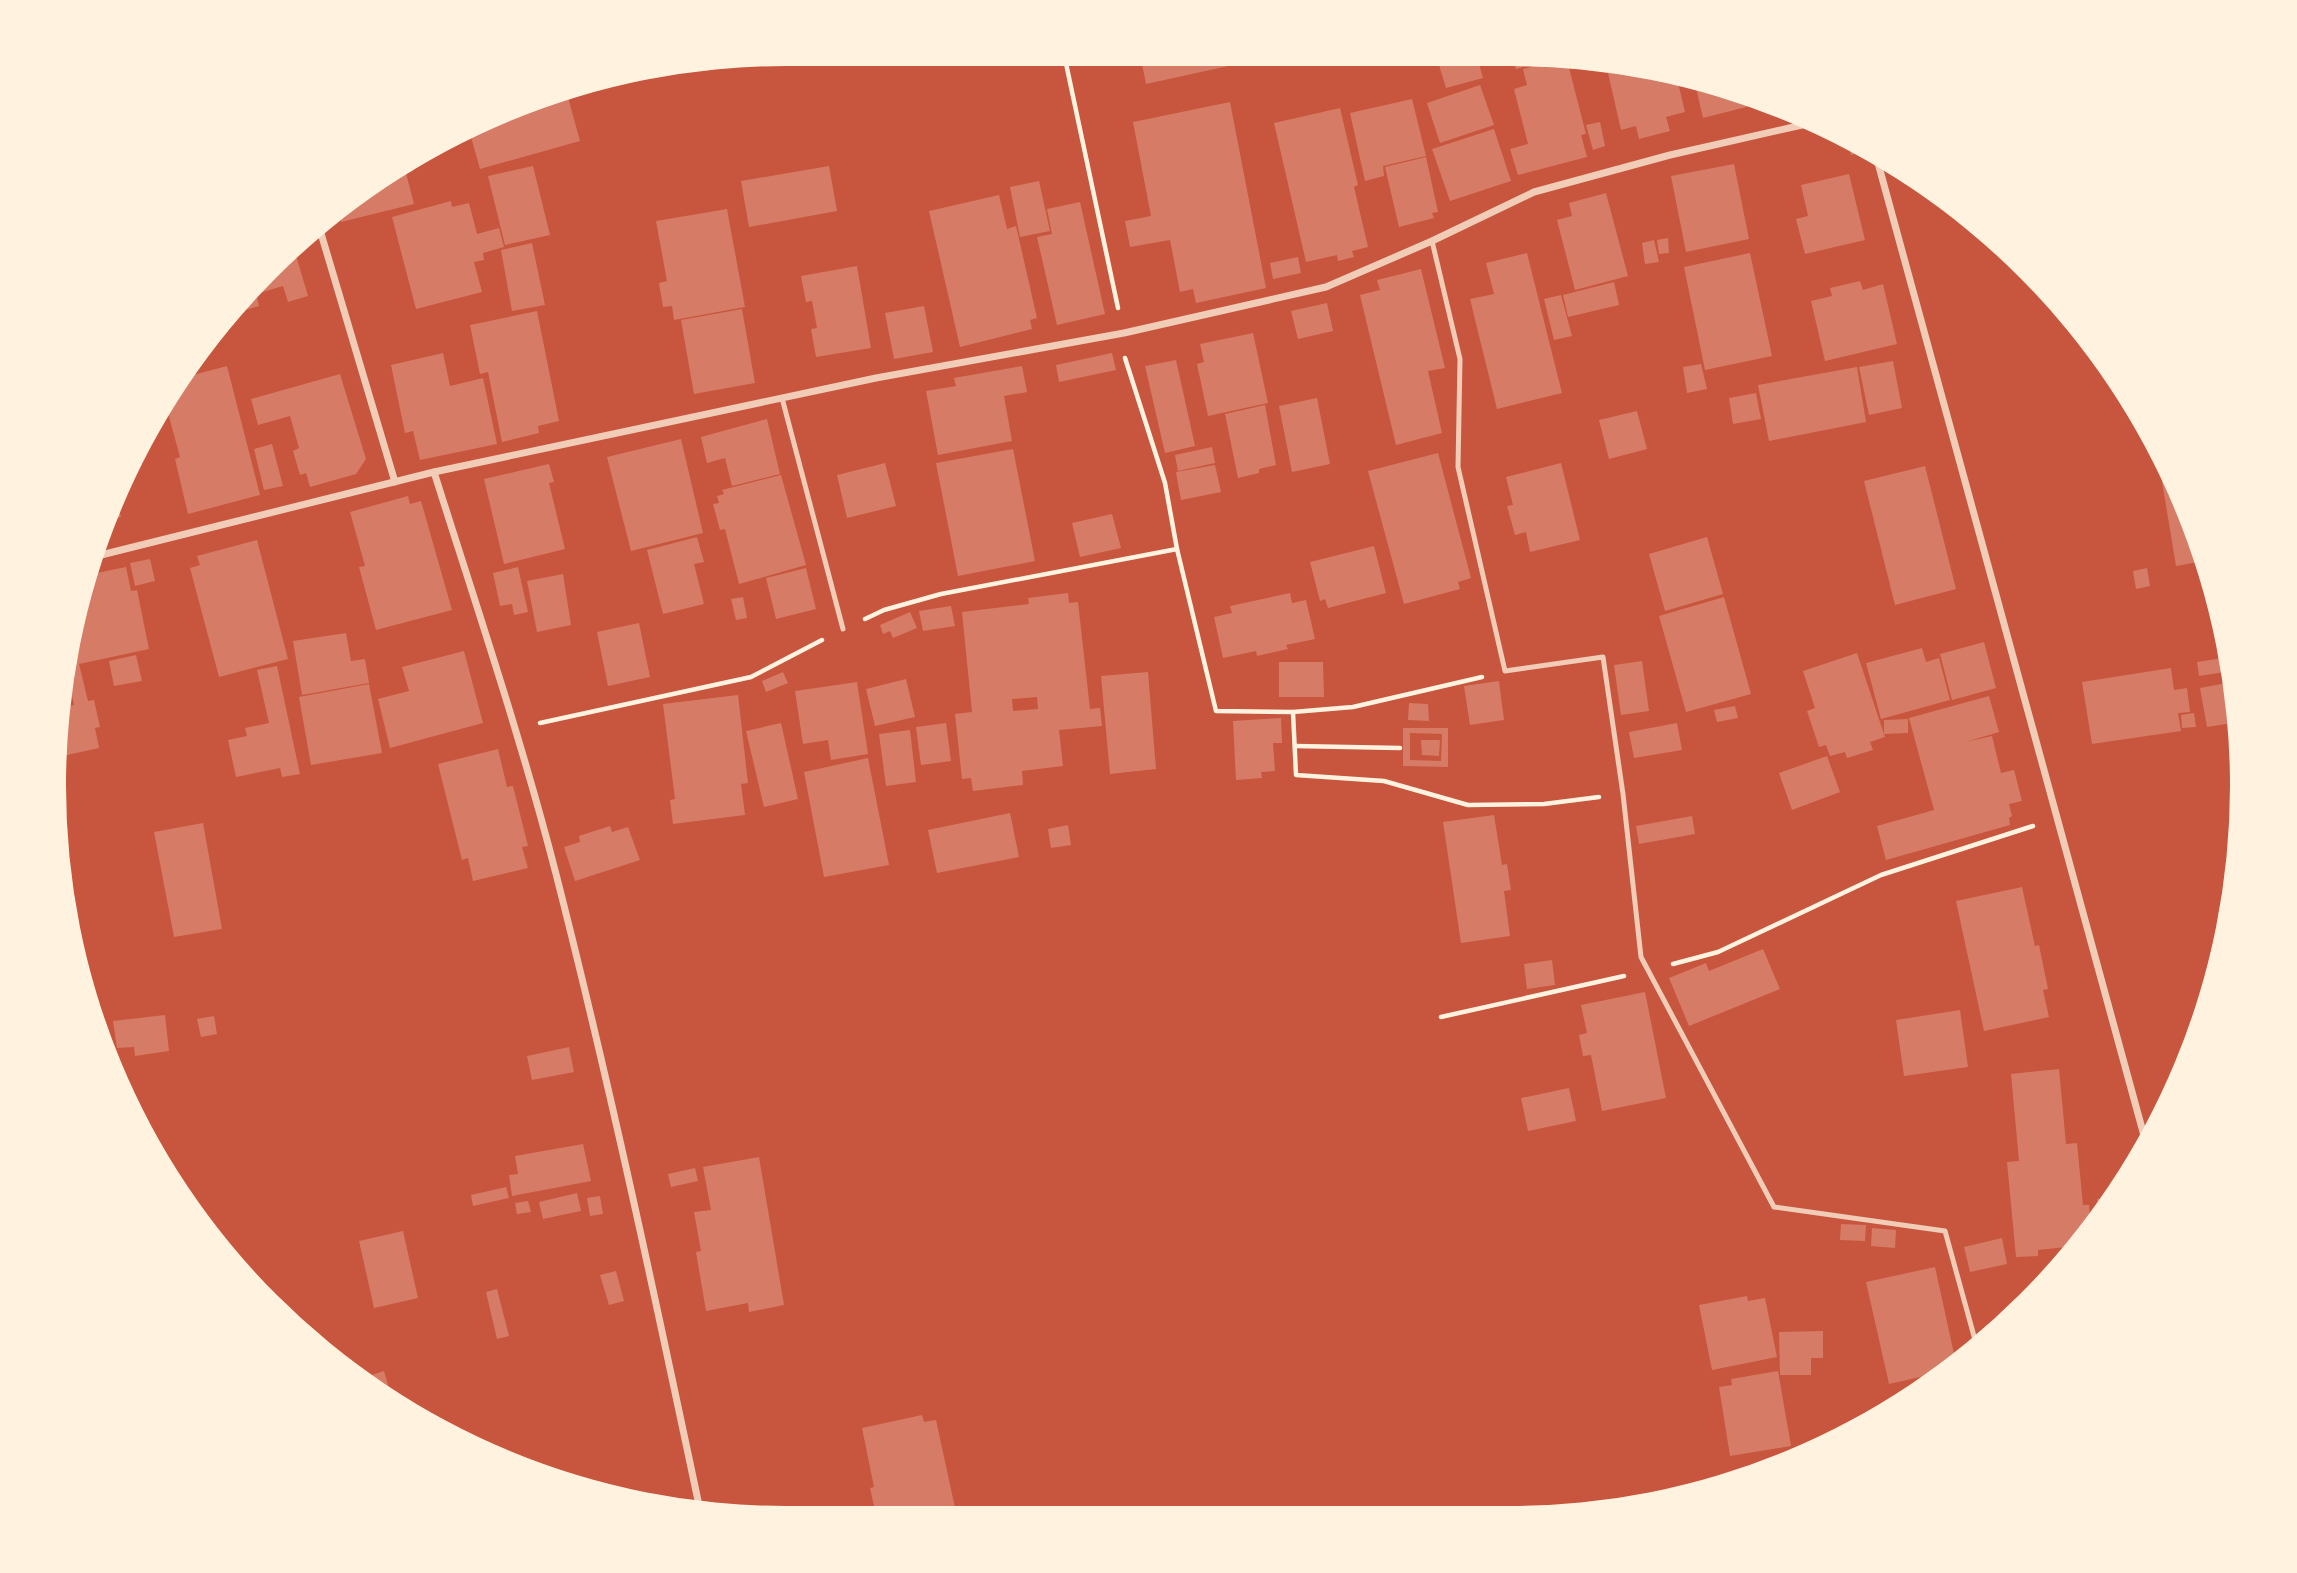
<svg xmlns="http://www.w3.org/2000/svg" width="2297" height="1573" font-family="'Roboto Condensed',sans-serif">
<rect width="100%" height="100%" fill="#c8553d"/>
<!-- building -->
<g fill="#d67c66" fill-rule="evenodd">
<polygon points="1140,54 1279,54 1279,55 1146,84"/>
<polygon points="1476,54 1483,78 1446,88 1436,55"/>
<polygon points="1513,54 1549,58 1550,60 1516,69"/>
<polygon points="1561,59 1567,60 1586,134 1581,135 1587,157 1518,175 1510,149 1528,144 1514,89 1527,85 1523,69"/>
<polygon points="1606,64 1653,68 1676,74 1685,112 1666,117 1670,131 1639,139 1636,126 1621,130"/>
<polygon points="1694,79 1746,93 1756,98 1758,104 1703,118"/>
<polygon points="1480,85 1494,125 1440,143 1427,103"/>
<polygon points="566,90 580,141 480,169 469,130 506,110"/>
<polygon points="1412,99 1426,156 1383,166 1384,176 1365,181 1350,113"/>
<polygon points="1230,102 1266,288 1196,303 1193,289 1180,292 1170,240 1130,247 1125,221 1151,216 1133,122"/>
<polygon points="1340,108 1358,185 1354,187 1368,247 1352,251 1354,257 1338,261 1337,255 1306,262 1274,123"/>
<polygon points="1600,122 1605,146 1593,150 1586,125"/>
<polygon points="1494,129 1511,181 1450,201 1432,149"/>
<polygon points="1854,142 1861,145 1863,152 1851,155 1848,143"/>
<polygon points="1426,157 1438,212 1432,213 1434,218 1399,227 1385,167"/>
<polygon points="411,161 413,171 406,173 414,204 341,222 339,213 380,177"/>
<polygon points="1734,164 1749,239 1686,252 1671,176"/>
<polygon points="533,166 550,235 505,245 488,176"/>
<polygon points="829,166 837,211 749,227 741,181"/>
<polygon points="1849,174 1865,240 1805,254 1796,219 1808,216 1801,185"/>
<polygon points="1039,181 1050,231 1020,237 1010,187"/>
<polygon points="1606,193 1628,276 1575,290 1557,220 1572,216 1569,203"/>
<polygon points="999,195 1007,229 1016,226 1037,318 1030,320 1032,329 960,347 929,211"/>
<polygon points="451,201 452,207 469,203 477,234 499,228 504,247 483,253 484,260 474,262 482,292 416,309 392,217"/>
<polygon points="1080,202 1105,314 1057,325 1037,237 1052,234 1047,209"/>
<polygon points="727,209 745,307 674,320 672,306 663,307 659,283 667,281 656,221"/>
<polygon points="1668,238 1669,253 1659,254 1657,240"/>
<polygon points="1654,240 1659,262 1645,264 1642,243"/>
<polygon points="532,243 545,305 512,311 501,250"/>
<polygon points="295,252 308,296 288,302 283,286 256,294 259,306 228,315 236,304"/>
<polygon points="1527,253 1562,393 1497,409 1470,299 1494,294 1486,263"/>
<polygon points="1750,253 1772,356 1705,370 1684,267"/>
<polygon points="1298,257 1301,273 1273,279 1270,263"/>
<polygon points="857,266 871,348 816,357 811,329 817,328 812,301 806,302 801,276"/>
<polygon points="1421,269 1445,368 1428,371 1442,433 1396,445 1360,295 1380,290 1377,280"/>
<polygon points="1860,281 1863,290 1883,284 1897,344 1825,361 1811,301 1832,296 1830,288"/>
<polygon points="1614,282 1619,305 1568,317 1563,295"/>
<polygon points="1561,295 1572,336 1554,340 1544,299"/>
<polygon points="1327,303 1333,331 1298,339 1291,311"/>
<polygon points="924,306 933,352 894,359 885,313"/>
<polygon points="742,309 755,383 694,394 681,320"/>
<polygon points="537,311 559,421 538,426 539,433 502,442 488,372 480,374 470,325"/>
<polygon points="1253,333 1268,403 1208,416 1197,364 1204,362 1200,344"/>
<polygon points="443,353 450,386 483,378 497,444 420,460 413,431 405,433 391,365"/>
<polygon points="1112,353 1116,370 1059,382 1056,365"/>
<polygon points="1176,360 1195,446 1165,453 1145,366"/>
<polygon points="1893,361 1902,408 1869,415 1859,367"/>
<polygon points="1701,364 1707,389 1687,393 1683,367"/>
<polygon points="227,366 260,495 188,514 175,459 180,457 165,402 178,379"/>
<polygon points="1022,366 1027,392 1004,396 1012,441 938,455 926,391 956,386 954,378"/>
<polygon points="1857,367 1866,422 1769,441 1758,385"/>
<polygon points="340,374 366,459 356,474 310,487 306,473 300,475 293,451 299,448 290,416 258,425 251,399"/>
<polygon points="1756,393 1761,419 1733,424 1729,398"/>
<polygon points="1317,398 1330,464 1292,472 1279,406"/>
<polygon points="1265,405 1276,465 1259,469 1259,473 1238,478 1225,414"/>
<polygon points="1637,411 1647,449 1609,459 1599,420"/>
<polygon points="767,419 780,474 732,486 725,458 707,463 701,437"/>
<polygon points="681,439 703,533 631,551 607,457"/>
<polygon points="272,444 283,486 264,490 254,449"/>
<polygon points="1212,447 1215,463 1178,471 1175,455"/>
<polygon points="1013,449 1035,561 958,576 936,463"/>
<polygon points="2157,451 2187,507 2204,561 2176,566"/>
<polygon points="1438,453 1471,578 1458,582 1460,589 1404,604 1368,471"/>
<polygon points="885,463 896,506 847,518 837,475"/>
<polygon points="1561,463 1580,540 1530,552 1526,532 1515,535 1507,506 1513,505 1506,477"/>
<polygon points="549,464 554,482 549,483 565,549 504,564 484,479"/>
<polygon points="1215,465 1221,492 1181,500 1176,472"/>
<polygon points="1925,466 1956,589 1895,605 1864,481"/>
<polygon points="781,475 806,565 739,584 725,529 720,530 713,504 719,503 717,496 724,494 722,490"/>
<polygon points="116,496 121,517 106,521 110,506"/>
<polygon points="408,496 410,504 421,501 452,610 376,630 359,567 365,566 350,512"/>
<polygon points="1112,514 1121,548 1080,557 1072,523"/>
<polygon points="697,537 704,562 694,564 704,604 663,614 647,550"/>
<polygon points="1707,537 1723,594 1665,611 1649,554"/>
<polygon points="257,540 288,659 219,677 190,568 200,565 197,556"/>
<polygon points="1374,546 1386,593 1328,608 1325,599 1320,601 1310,562"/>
<polygon points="150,559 155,581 135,586 130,563"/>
<polygon points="126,567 131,591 137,590 149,649 79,664 88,701 94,700 100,727 95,728 99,748 58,757 60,708 74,705 66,669 92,574"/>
<polygon points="518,567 528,612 514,615 512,604 500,606 493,573"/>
<polygon points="806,568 816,609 776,619 766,578"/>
<polygon points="2147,568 2150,586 2136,589 2133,571"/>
<polygon points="563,574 571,625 537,632 527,581"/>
<path d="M1068,593L1069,603L1078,602L1090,709L1100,708L1102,726L1059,730L1063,766L1022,771L1023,785L973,791L971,778L962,779L955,714L972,712L962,612L1029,604L1028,598ZM1037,697L1038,709L1013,711L1012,699Z"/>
<polygon points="1290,593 1292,603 1306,600 1315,639 1286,645 1288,649 1257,656 1256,651 1223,658 1214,617 1232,613 1230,606"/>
<polygon points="743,597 747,618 736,620 731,599"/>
<polygon points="1724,597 1751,694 1686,712 1659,616"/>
<polygon points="951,606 955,626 923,631 919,611"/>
<polygon points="910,612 917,628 893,638 890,631 883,634 880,625"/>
<polygon points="639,623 650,677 608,686 597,632"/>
<polygon points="346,633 351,661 365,659 369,683 302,695 293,641"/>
<polygon points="1984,642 1996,688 1952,700 1940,654"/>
<polygon points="1922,648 1926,662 1939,658 1950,700 1881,719 1866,663"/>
<polygon points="464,651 483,723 390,748 378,699 409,691 402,667"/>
<polygon points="1857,653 1885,737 1870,742 1873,750 1847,758 1845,752 1830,756 1826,745 1819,747 1807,711 1815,708 1803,671"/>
<polygon points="136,655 142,681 114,686 109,661"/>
<polygon points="2223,658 2225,672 2199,676 2197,662"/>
<polygon points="1642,661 1649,711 1621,715 1614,665"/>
<polygon points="1279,662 1323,662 1324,697 1279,697"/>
<polygon points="277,666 300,774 282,777 280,768 236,777 228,740 247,736 245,728 269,723 257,670"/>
<polygon points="2171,668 2174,690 2187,688 2190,712 2178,713 2181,731 2092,744 2082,682"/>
<polygon points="783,672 788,683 766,692 762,681"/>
<polygon points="1148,672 1156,769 1110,774 1101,676"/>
<polygon points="906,679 915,717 875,726 866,689"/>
<polygon points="1499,681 1504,720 1470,725 1464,686"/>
<polygon points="857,682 868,754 831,760 828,740 803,744 795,691"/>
<polygon points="2227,683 2233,723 2207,727 2200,688"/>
<polygon points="369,684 382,753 311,765 299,697"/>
<polygon points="738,695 748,783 741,784 745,815 673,824 670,800 675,799 663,704"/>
<polygon points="1989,696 1999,732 1966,742 1992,736 2001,773 2014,770 2022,801 2009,804 2012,816 2009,818 2010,825 1886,860 1877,826 1934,810 1909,718"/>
<polygon points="1409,703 1428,704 1429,721 1408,720"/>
<polygon points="1735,706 1738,718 1717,722 1714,710"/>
<polygon points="2194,713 2196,727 2182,728 2181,715"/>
<polygon points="1281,718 1282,743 1273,743 1275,771 1261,772 1262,778 1236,780 1233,721"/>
<polygon points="1908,719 1908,733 1884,734 1884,720"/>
<polygon points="781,723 798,799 764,807 746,731"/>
<polygon points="946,723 951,761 921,765 916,727"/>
<polygon points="1677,723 1682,750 1634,758 1629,732"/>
<path d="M1403,728H1448V767L1403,766ZM1410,733L1442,734L1441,761L1410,760Z"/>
<polygon points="910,730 916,782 886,786 879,734"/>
<polygon points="1421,740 1440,740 1439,756 1422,755"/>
<polygon points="498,749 507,787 513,786 528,846 522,847 528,868 473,881 468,858 462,860 438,764"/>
<polygon points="1827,756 1840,792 1792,810 1779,773"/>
<polygon points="868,758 889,865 824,877 804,772"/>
<polygon points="1010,813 1019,857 937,873 928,830"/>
<polygon points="1494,815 1502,865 1507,864 1511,890 1504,891 1510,936 1461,943 1443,822"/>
<polygon points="1692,816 1695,834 1639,844 1636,826"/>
<polygon points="203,823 222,929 174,937 154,832"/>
<polygon points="1068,825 1071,845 1051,848 1048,829"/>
<polygon points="610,826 612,832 628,827 640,860 575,881 564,847 580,842 579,836"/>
<polygon points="2022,887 2035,946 2039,945 2048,989 2043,990 2049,1017 1984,1031 1956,901"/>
<polygon points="1763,949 1780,989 1689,1026 1669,978 1706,963 1709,971"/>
<polygon points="1552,960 1555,985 1527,989 1524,964"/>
<polygon points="1645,992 1666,1098 1602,1111 1591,1055 1583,1056 1579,1035 1587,1033 1581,1005"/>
<polygon points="1960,1010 1968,1067 1904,1076 1896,1020"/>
<polygon points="165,1015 169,1051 135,1056 134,1047 117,1048 113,1021"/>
<polygon points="214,1016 217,1034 201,1037 197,1019"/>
<polygon points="569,1047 574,1072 532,1080 527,1056"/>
<polygon points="2059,1069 2066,1144 2077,1143 2083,1205 2089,1205 2091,1228 2084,1236 2076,1237 2076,1246 2038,1250 2038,1256 2016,1257 2007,1162 2019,1161 2011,1074"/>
<polygon points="1569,1088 1576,1121 1528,1131 1521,1098"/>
<polygon points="583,1144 591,1181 512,1196 509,1175 518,1174 515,1156"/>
<polygon points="759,1157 784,1305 749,1312 748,1303 706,1311 696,1252 701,1251 694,1212 711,1210 703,1167"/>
<polygon points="695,1168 698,1181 671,1187 668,1174"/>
<polygon points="506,1187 509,1198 473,1206 471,1195"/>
<polygon points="577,1193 581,1211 543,1219 539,1202"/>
<polygon points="600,1196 603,1214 590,1216 587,1198"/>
<polygon points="2116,1197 2095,1223 2093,1223 2092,1211 2099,1210 2097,1199"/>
<polygon points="528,1201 531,1212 517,1214 515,1203"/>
<polygon points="1841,1224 1866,1225 1865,1241 1840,1240"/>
<polygon points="1872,1228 1896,1230 1895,1248 1871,1246"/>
<polygon points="403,1231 418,1298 374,1308 359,1241"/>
<polygon points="2002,1238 2007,1264 1970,1272 1964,1247"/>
<polygon points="1935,1267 1956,1363 1947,1371 1889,1384 1866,1282"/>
<polygon points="616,1271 624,1301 609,1305 600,1275"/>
<polygon points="497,1289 509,1336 497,1339 486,1292"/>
<polygon points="1747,1296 1748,1301 1765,1298 1777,1357 1712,1370 1699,1305"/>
<polygon points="1823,1331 1823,1358 1811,1358 1811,1375 1780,1375 1779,1332"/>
<polygon points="384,1371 393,1402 379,1395 359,1379"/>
<polygon points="1778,1371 1791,1446 1730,1456 1719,1387 1732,1385 1731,1379"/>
<polygon points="922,1415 924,1422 936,1420 957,1517 877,1519 870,1488 874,1487 862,1428"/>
</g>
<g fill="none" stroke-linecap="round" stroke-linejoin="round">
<!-- path -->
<g stroke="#fff3e0" stroke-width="4.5">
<polyline points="1064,54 1118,308"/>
<polyline points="1125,358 1165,483 1177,549 1216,711 1293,712 1353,707 1482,677"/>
<polyline points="865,619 884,610 941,594 1177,549"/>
<polyline points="1293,712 1296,775 1384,781 1468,805 1544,804 1599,797"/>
<polyline points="540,723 751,677 822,640"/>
<polyline points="1295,746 1400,748"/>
<polyline points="1673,964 1718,952 1881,875 2033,826"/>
<polyline points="1441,1017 1624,976"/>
</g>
<!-- service -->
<g stroke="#f1ccb7" stroke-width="5">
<polyline points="1432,241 1460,359 1458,467 1505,671 1603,657 1623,794 1641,957 1774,1207 1945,1231 1977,1347"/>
<polyline points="782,398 843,629"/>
</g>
<!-- minor -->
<g stroke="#f1ccb7" stroke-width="7">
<polyline points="1875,152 2146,1143"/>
<polyline points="320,230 395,482"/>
<path d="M434,472C476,605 521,738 556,874C610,1085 655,1297 700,1510"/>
<polyline points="97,556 434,472 876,378 1124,333 1326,287 1432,241 1534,192 1670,155 1811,123"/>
</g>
</g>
<!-- crop -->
<path d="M0 0H2297V1573H0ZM786 66H1510A720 720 0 0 1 2230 786V786A720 720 0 0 1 1510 1506H786A720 720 0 0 1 66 786V786A720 720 0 0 1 786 66Z" fill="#fff3e0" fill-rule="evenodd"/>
</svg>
